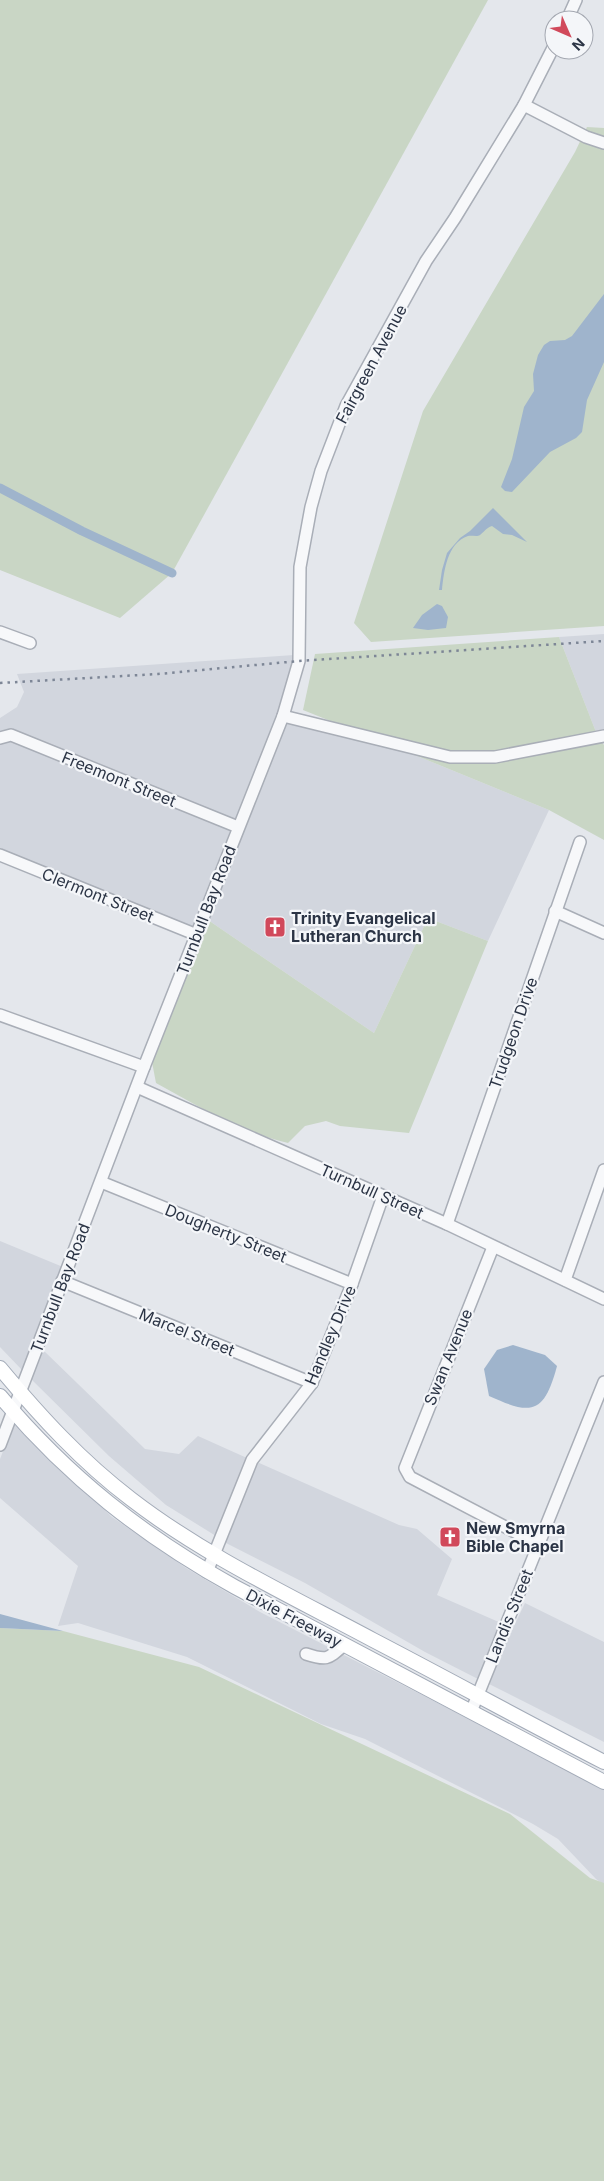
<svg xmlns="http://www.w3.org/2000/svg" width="604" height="2181" font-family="Inter,sans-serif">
<rect width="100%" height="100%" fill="#e4e7ec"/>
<!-- built -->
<g fill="#d2d6de">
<polygon points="604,634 604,731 596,732 559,637"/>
<polygon points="294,655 279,714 235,821 0,733 0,718 17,707 24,692 17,674"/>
<polygon points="287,721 400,749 549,810 488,941 428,918 374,1033 208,920"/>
<polygon points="11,740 231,829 194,929 0,850 0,744"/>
<polygon points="0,1241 63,1267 23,1371 0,1347"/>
<polygon points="65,1287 67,1288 43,1350 145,1449 179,1454 198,1436 247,1458 216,1536 166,1505 109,1456 31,1379"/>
<polygon points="15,1421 42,1450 112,1517 186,1568 260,1612 604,1788 604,1885 596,1879 558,1839 533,1824 365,1739 321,1724 187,1657 78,1623 58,1626 78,1566 0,1498 0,1459"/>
<polygon points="257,1462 399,1525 417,1529 452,1559 437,1595 501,1623 478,1679 425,1652 305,1583 224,1542"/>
<polygon points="525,1603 604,1642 604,1742 487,1683 510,1627 513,1628"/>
</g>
<!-- green -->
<g fill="#c9d6c5">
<polygon points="0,0 488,0 172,573 120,618 0,570"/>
<polygon points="587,127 604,128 604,626 371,642 354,623 423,411 575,152"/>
<polygon points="559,637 596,732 493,752 450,752 338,724 303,710 315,654"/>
<polygon points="601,741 604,745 604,840 549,810 400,749 451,762"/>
<path d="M428,918L488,941L409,1133L340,1126L326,1121L305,1126L288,1143C240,1132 198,1106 156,1083L152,1062L208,920L374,1033Z"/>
<polygon points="0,1628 63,1631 199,1667 510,1814 590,1878 604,1883 604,2181 0,2181"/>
</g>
<!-- water -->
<g fill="#9fb4cc">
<polygon points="604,294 604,362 587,400 582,432 576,438 550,452 512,492 505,491 501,487 512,459 524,407 534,391 533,374 538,355 544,345 550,341 565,340 572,336"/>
<path d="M493,508L527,542L512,535L503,534L492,526C486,528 485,531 480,535C477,537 472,535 468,536C447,543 444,571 442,590H439L442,570L447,553L460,538L470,531Z"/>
<polygon points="437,604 442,606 448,617 446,628 428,630 413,628 422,615"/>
<path d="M513,1345L545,1355L557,1366C544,1415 531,1415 489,1396L484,1369L497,1350Z"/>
<polygon points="0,1614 63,1631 0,1628"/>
</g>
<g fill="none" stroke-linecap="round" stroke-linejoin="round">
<!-- canal -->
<polyline stroke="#9fb4cc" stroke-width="9" points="0,488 82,531 172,573"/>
<!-- minor casing -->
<g stroke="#a9aeb7" stroke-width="14">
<g id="minor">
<polyline points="567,20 576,0"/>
<polyline points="524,105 586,137 604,143"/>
<polyline points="0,632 30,643"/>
<polyline points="283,716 450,757 495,757 604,736"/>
<polyline points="0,738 11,735 238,827"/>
<polyline points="0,855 197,935"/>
<polyline points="555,911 604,933"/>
<polyline points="0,1015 144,1067"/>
<polyline points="137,1087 447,1224 604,1299"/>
<polyline points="101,1182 352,1284"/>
<polyline points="447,1224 580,842"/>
<polyline points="493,1247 405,1468 410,1477 538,1544"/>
<polyline points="565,1280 604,1170"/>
<polyline points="62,1281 312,1383"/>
<polyline points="0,1445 144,1067 283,716 299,661 300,567 311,507 321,471 346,406 426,261 455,218 524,105 554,46"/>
<polyline points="207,1572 252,1460 312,1383 352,1284 383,1196"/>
<path d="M306,1654C327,1661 328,1659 344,1645"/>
<polyline points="471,1712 604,1382"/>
</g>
</g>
<!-- major casing -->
<g stroke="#a3abb8" stroke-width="16">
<g id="major">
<path d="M0,1368C40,1416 81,1461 131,1499C205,1556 291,1596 373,1640C450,1680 526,1722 604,1762"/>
<path d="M0,1396C68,1477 143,1536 235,1587L604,1782"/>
</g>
</g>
<!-- minor -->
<use href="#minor" stroke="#f7f8fa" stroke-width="11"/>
<!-- major -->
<use href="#major" stroke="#fff" stroke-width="14"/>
<!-- rail -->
<polyline stroke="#7d8696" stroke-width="2.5" stroke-dasharray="2.5 5" stroke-linecap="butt" points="0,683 158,674 299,661 604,641"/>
</g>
<!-- icons -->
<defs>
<g id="church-square" transform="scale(1.125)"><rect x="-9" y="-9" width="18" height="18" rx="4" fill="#d1495b" stroke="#f4f6f9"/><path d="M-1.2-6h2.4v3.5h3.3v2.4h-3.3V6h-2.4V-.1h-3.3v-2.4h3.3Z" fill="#fff"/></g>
</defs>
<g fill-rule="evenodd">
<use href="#church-square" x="275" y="927"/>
<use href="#church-square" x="450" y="1537"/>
</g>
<g text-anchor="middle" stroke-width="4.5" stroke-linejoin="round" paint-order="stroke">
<!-- street labels -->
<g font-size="16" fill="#2b3445" stroke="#f4f6f9">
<text transform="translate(371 364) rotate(-62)" y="6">Fairgreen Avenue</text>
<text transform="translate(119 779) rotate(22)" y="6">Freemont Street</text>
<text transform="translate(98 895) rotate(22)" y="6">Clermont Street</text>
<text transform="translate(206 910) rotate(-69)" y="6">Turnbull Bay Road</text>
<text transform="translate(513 1033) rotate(-71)" y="6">Trudgeon Drive</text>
<text transform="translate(372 1191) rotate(24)" y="6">Turnbull Street</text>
<text transform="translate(226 1233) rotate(22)" y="6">Dougherty Street</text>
<text transform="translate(60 1288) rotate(-69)" y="6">Turnbull Bay Road</text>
<text transform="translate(187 1332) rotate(22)" y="6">Marcel Street</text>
<text transform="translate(330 1335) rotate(-67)" y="6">Handley Drive</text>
<text transform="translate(448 1357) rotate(-68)" y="6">Swan Avenue</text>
<text transform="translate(509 1616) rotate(-68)" y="6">Landis Street</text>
<text transform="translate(294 1618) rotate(28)" y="6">Dixie Freeway</text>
</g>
<!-- poi labels -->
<g font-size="16" font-weight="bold" fill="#2b3445" stroke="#f4f6f9" text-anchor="start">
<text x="291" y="924">Trinity Evangelical<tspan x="291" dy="18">Lutheran Church</tspan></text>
<text x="466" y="1534">New Smyrna<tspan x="466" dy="18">Bible Chapel</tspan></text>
</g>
</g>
<!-- north arrow -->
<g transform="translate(569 35) rotate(135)"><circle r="24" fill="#f4f6f9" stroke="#a4a8b1"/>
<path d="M0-4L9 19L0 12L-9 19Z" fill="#d1495b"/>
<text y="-8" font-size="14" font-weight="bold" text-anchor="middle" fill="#2b3445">N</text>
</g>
</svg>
